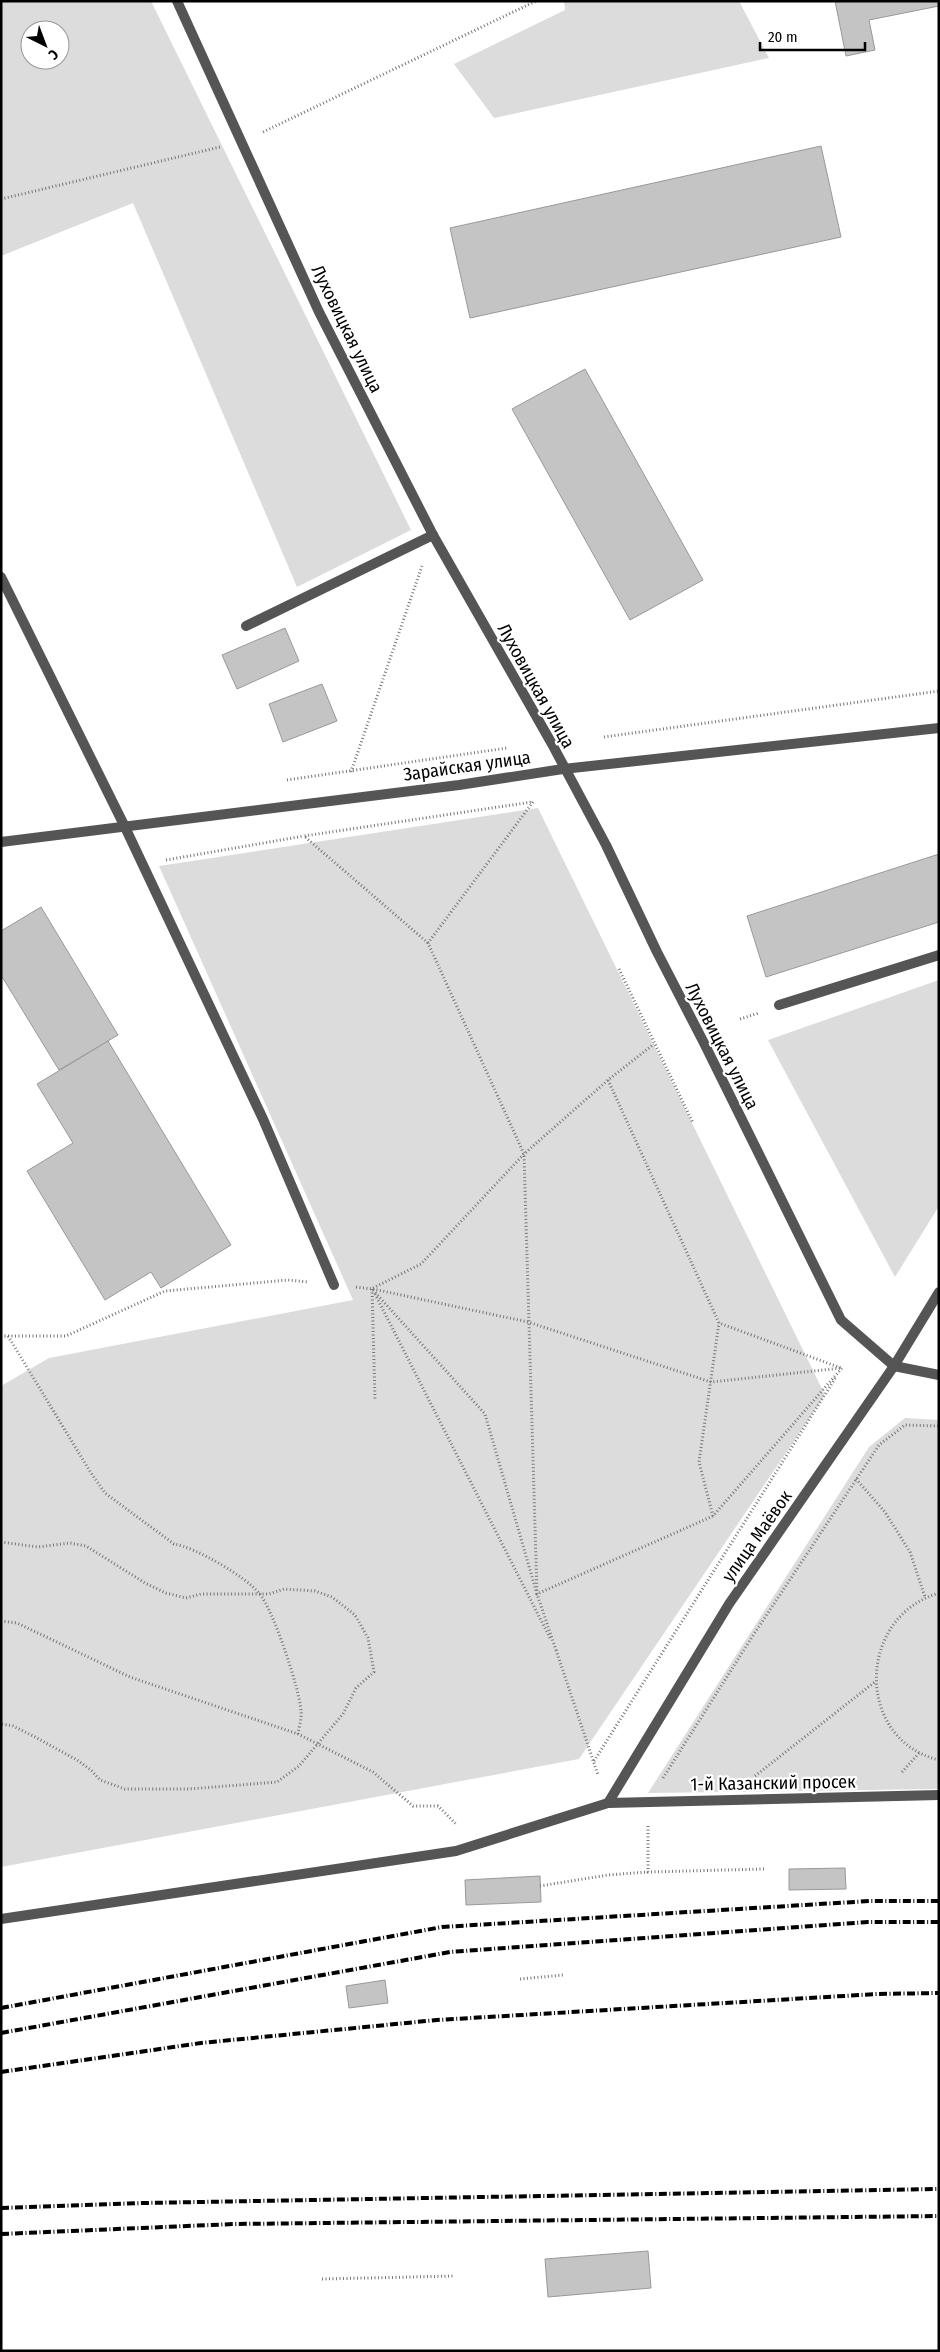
<svg xmlns="http://www.w3.org/2000/svg" width="940" height="2352" font-family="'Fira Sans Condensed',sans-serif">
<rect width="100%" height="100%" fill="#fff"/>
<!-- green -->
<g fill="#dcdcdc" fill-rule="evenodd">
<path d="M1,1H151L411,530L297,587L133,203L1,256ZM30,30H60V60H30Z"/>
<polygon points="564,1 739,1 769,58 494,118 454,64 565,10"/>
<polygon points="538,808 825,1395 579,1759 1,1867 1,1386 49,1358 353,1300 159,866"/>
<polygon points="939,980 939,1206 895,1277 768,1040"/>
<polygon points="905,1418 939,1420 939,1789 648,1793 869,1447"/>
</g>
<!-- building -->
<g fill="#c4c4c4" stroke="#999">
<polygon points="835,1 939,1 939,6 869,20 875,50 846,56"/>
<polygon points="821,146 841,237 470,318 450,228"/>
<polygon points="585,369 703,580 630,620 512,409"/>
<polygon points="285,628 299,661 237,689 222,655"/>
<polygon points="322,684 337,721 283,742 269,704"/>
<polygon points="939,854 939,922 766,977 747,916"/>
<polygon points="41,907 118,1035 59,1070 1,975 1,931"/>
<polygon points="108,1041 231,1245 161,1288 151,1272 105,1300 27,1171 73,1143 37,1084"/>
<polygon points="845,1868 846,1889 789,1890 789,1869"/>
<polygon points="540,1876 541,1902 466,1905 465,1880"/>
<polygon points="385,1980 388,2003 349,2008 346,1986"/>
<polygon points="648,2251 651,2288 548,2297 545,2259"/>
</g>
<g fill="none" stroke-linecap="round" stroke-linejoin="round">
<!-- path -->
<g stroke="#777" stroke-width="3" stroke-dasharray="1 2.5" stroke-linecap="butt">
<polyline points="263,132 536,1"/>
<polyline points="1,199 220,147"/>
<polyline points="604,737 939,691"/>
<polyline points="351,772 422,566"/>
<polyline points="287,780 507,748"/>
<polyline points="533,802 428,943 524,1154 537,1594 556,1650"/>
<polyline points="166,860 304,836"/>
<polyline points="428,943 304,836 532,802"/>
<polyline points="619,969 693,1123"/>
<polyline points="740,1019 759,1013"/>
<polyline points="608,1080 719,1323 841,1368"/>
<polyline points="356,1287 372,1289 485,1414 537,1594 713,1516 842,1368"/>
<polyline points="373,1288 421,1264 524,1154 608,1080 654,1044"/>
<polyline points="372,1289 375,1400"/>
<polyline points="373,1289 528,1322 711,1382 842,1368"/>
<polyline points="375,1294 550,1638"/>
<polyline points="1,1336 66,1336 165,1291 288,1280 308,1282"/>
<path d="M8,1336L91,1473L105,1493L174,1544C195,1547 246,1577 259,1593C273,1609 300,1690 301,1711C302,1718 299,1727 298,1734"/>
<polyline points="856,1479 885,1512 910,1552 925,1597"/>
<polyline points="713,1516 699,1462 719,1323"/>
<polyline points="1,1542 38,1547 70,1543 86,1546 145,1583 166,1593 186,1598 201,1594 269,1594 284,1589 315,1591 332,1597 355,1615 368,1638 374,1672 356,1688 343,1714 299,1766 277,1782 189,1789 125,1789 100,1780 91,1770 77,1760 35,1737 13,1726 1,1724"/>
<path d="M939,1593C856,1617 855,1740 939,1760"/>
<polyline points="1,1621 17,1623 130,1677 298,1734 373,1772 413,1806 438,1806 457,1825"/>
<polyline points="556,1650 598,1775"/>
<polyline points="594,1761 836,1377"/>
<polyline points="902,1772 920,1752"/>
<polyline points="755,1776 876,1681"/>
<polyline points="663,1778 754,1634 879,1445 905,1425 939,1426"/>
<polyline points="648,1826 648,1872 764,1869"/>
<polyline points="540,1886 608,1875 648,1872"/>
<polyline points="520,1979 563,1975"/>
<polyline points="322,2279 454,2276"/>
</g>
<!-- lane -->
<g stroke="#555" stroke-width="10">
<polyline points="1,577 124,825 263,1119 334,1285"/>
<polyline points="246,626 433,535"/>
<polyline points="779,1005 939,955"/>
<polyline points="894,1366 939,1375"/>
<polyline points="1,1919 456,1851 608,1803"/>
</g>
<!-- street -->
<g stroke="#555" stroke-width="10">
<polyline points="177,1 319,312 433,535 552,744 606,845 657,952 704,1043 841,1320 894,1366"/>
<polyline points="1,842 459,785 563,769 939,728"/>
<polyline points="608,1803 729,1604 894,1366 939,1292"/>
<polyline points="608,1803 939,1795"/>
</g>
<!-- rail -->
<g stroke="#000" stroke-width="4" stroke-dasharray="8 2.5 1 2.5" stroke-linecap="butt">
<polyline points="1,2008 442,1927 870,1901 939,1901"/>
<polyline points="1,2033 450,1952 868,1922 939,1922"/>
<polyline points="1,2072 201,2043 437,2020 877,1994 939,1993"/>
<polyline points="1,2208 142,2203 939,2189"/>
<polyline points="1,2234 234,2224 939,2216"/>
</g>
</g>
<g text-anchor="middle" stroke-width="4.5" stroke-linejoin="round" paint-order="stroke">
<!-- street labels -->
<g font-size="18" fill="#000" stroke="#fff">
<text transform="translate(347 329) rotate(64)" y="6">Луховицкая улица</text>
<text transform="translate(536 686) rotate(61)" y="6">Луховицкая улица</text>
<text transform="translate(467 766) rotate(-8)" y="6">Зарайская улица</text>
<text transform="translate(722 1046) rotate(63)" y="6">Луховицкая улица</text>
<text transform="translate(757 1536) rotate(-55)" y="6">улица Маёвок</text>
<text transform="translate(773 1783) rotate(-1)" y="6">1-й Казанский просек</text>
</g>
</g>
<!-- border -->
<rect width="940" height="2352" fill="none" stroke="#000000" stroke-width="5"/>
<!-- north arrow -->
<g transform="translate(45 45) rotate(138)"><circle r="24" fill="#ffffff" stroke="#999999"/>
<path d="M0-4L9 19L0 12L-9 19Z" fill="#000000"/>
<text y="-8" font-size="14" font-weight="bold" text-anchor="middle" fill="#000000">С</text>
</g>
<!-- scale -->
<path d="M760 42v8h105v-8" fill="none" stroke="#000000" stroke-width="2.5"/>
<text x="768" y="42" font-size="15" fill="#000000" stroke="#ffffff" stroke-width="4" paint-order="stroke">20 m</text>
</svg>
